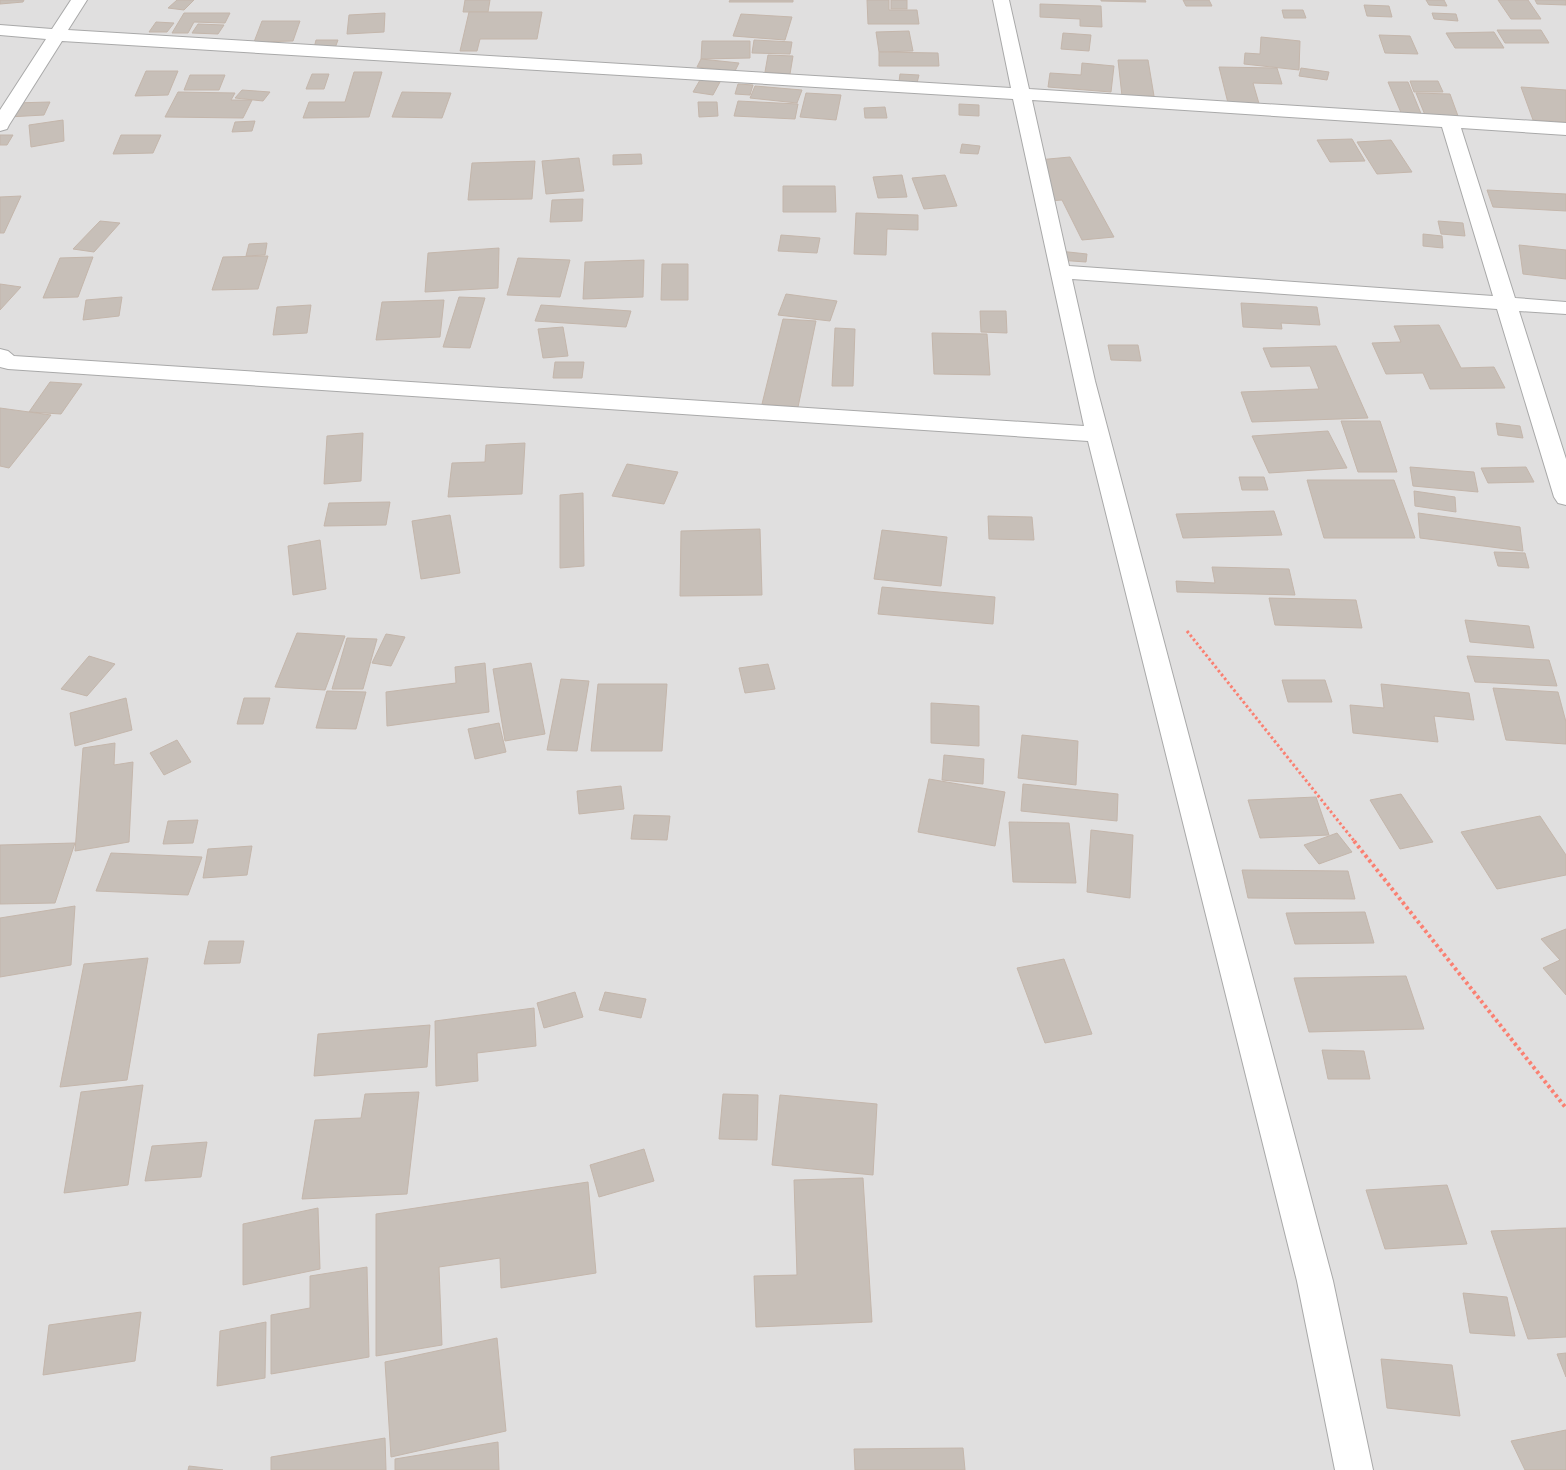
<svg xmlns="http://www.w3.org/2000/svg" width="1566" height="1470" font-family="Signika,sans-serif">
<rect width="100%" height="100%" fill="#f2efe9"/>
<!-- residential -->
<rect fill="#e0dfdf" x="0" y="0" width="1566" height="1470"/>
<!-- building -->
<g fill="#c7bfb8" stroke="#c4b6ab">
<polygon points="0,0 24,0 23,2 0,4"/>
<polygon points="177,0 194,0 184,10 168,8"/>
<polygon points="465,0 490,0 488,12 463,12"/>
<polygon points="730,0 793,0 793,2 729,2"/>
<polygon points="867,0 889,0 889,10 917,10 919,24 868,24"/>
<rect x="891" y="0" width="16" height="9"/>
<polygon points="1101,0 1145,0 1146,2 1101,1"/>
<polygon points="1183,0 1209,0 1212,6 1186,6"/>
<polygon points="1426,0 1444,0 1447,6 1429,5"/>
<polygon points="1498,0 1528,0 1541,19 1511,19"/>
<polygon points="1535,0 1566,0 1566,5 1537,4"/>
<polygon points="1040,4 1101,6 1102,27 1080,26 1080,19 1040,17"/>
<polygon points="1364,5 1389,6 1392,17 1367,16"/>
<polygon points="1282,10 1303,10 1306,18 1284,18"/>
<polygon points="469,12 542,12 537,39 480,39 477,51 460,51"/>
<polygon points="184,13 230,13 225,23 194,22 188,33 172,33"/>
<polygon points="385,13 384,32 347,34 349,15"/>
<polygon points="1432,13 1456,14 1458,21 1434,19"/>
<polygon points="741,14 792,17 785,40 733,36"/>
<polygon points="262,21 300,21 293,41 254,42"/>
<polygon points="156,22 174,23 167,32 149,32"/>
<polygon points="198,24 224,25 218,34 192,33"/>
<polygon points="1497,30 1541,30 1549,43 1505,43"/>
<polygon points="909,31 913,51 879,52 876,32"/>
<polygon points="1494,32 1504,48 1455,48 1446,33"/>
<polygon points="1063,33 1091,35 1089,51 1061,49"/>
<polygon points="1379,35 1410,36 1418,54 1385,53"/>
<polygon points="1261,37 1300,41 1299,70 1244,64 1245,53 1260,54"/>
<polygon points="316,40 338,40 335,48 314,48"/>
<polygon points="754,40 792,42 790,54 752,53"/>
<polygon points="702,41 750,41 750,58 701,59"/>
<polygon points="879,52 938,53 939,66 879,66"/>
<polygon points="768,55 793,56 790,74 765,72"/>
<polygon points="701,59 739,63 735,71 697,67"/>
<polygon points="1118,60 1148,60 1154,96 1122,96"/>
<polygon points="1082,63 1114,66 1111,92 1048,87 1050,73 1081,75"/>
<polygon points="1219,67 1277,68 1282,84 1253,83 1260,107 1229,107"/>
<polygon points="1301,68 1329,72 1327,80 1299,76"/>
<polygon points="146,71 178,71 168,95 135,96"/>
<polygon points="354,72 382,72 369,117 303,118 309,102 345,102"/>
<polygon points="312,74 329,74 324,89 306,89"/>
<polygon points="900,74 919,75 917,83 899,82"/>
<polygon points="190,75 225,75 219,90 184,90"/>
<polygon points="700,80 720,82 713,95 693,92"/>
<polygon points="1410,81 1438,81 1443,92 1414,92"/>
<polygon points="1388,82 1408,82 1422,116 1402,115"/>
<polygon points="738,84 753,85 750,95 735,94"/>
<polygon points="755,86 802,90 797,103 750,98"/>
<polygon points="1521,87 1566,90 1566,122 1533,120"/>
<polygon points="242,90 270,92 263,101 235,98"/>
<polygon points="178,92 235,93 231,100 252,100 243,118 165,117"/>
<polygon points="402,92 451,93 442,118 392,117"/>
<polygon points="806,93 841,95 836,120 800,117"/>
<polygon points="1416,93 1450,94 1458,116 1425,115"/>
<polygon points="738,101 798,104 795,119 734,116"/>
<polygon points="50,102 44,115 8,117 13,103"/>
<polygon points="698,102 717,102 718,116 699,117"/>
<polygon points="959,104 979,105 979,116 959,115"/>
<polygon points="885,107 887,118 865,118 864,108"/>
<polygon points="63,120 64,141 31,147 29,125"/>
<polygon points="255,121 252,131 232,132 235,122"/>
<polygon points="0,135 13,135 7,145 0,145"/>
<polygon points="121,135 161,135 153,153 113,154"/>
<polygon points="1352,139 1365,161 1330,162 1317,140"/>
<polygon points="1391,140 1412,172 1377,174 1357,142"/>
<polygon points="962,144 980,146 978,154 960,153"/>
<polygon points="641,154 642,164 613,165 613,155"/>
<polygon points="1070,157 1114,237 1082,240 1062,200 1048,201 1027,161"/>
<polygon points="579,158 584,191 546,194 542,161"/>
<polygon points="535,161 532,199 468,200 472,163"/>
<polygon points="902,175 907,197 878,198 873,177"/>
<polygon points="945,175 957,206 924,209 912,178"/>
<polygon points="783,186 835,186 836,212 783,212"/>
<polygon points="1487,190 1566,194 1566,211 1493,207"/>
<polygon points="21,196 4,233 0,233 0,197"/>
<polygon points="583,199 582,221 550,222 552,200"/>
<polygon points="856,213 918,215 918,230 887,229 886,255 854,254"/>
<polygon points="100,221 120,223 94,252 73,249"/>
<polygon points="1438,221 1463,223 1465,236 1441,234"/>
<polygon points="1423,234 1442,236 1443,248 1423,246"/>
<polygon points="781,235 820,238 817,253 778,251"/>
<polygon points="267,243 265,255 246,256 249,244"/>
<polygon points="1519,245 1566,250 1566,279 1523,274"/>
<polygon points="499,248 498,288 425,292 428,253"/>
<polygon points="1059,251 1087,254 1086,262 1058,260"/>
<polygon points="268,256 258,289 212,290 223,257"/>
<polygon points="93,257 78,297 43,298 60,258"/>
<polygon points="518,258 570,260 560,297 507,295"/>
<polygon points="644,260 643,297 583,299 585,262"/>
<polygon points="662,264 688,264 688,300 661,300"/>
<polygon points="0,284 21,287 0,310"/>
<polygon points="786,294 837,301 830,321 778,315"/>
<polygon points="122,297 119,316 83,320 86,300"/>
<polygon points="459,297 485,298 470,348 443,347"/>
<polygon points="444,300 440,337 376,340 382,302"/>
<polygon points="1241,303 1317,307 1320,325 1281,323 1282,329 1243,327"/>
<polygon points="311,305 307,333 273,335 277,307"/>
<polygon points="541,305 631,311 626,327 535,321"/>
<polygon points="980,311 1006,311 1007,333 981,332"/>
<polygon points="783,319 816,321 798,407 762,404"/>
<polygon points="1439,325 1461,368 1494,367 1505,388 1430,389 1423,373 1386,374 1372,343 1401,342 1394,326"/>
<polygon points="563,327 568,356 543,358 538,329"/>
<polygon points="835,328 855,329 853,386 832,386"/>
<polygon points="932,333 987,334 990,375 934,374"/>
<polygon points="1108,345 1138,345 1141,361 1111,360"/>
<polygon points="1336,346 1368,418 1252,422 1241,392 1319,389 1310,366 1271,367 1263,348"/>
<polygon points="555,362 584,362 582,378 553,378"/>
<polygon points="50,382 82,384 61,414 29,412"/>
<polygon points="0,408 51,415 9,468 0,466"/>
<polygon points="1341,421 1380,421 1397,472 1358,472"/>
<polygon points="1496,423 1520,426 1523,438 1498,435"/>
<polygon points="1328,431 1347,468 1269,473 1252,436"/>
<polygon points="363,433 361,481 324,484 327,436"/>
<polygon points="525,443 522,494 448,497 452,463 485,462 486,445"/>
<polygon points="627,464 678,472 664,504 612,496"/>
<polygon points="1410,467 1474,472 1478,492 1413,486"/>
<polygon points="1526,467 1534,482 1488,483 1481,468"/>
<polygon points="1239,477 1264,477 1268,490 1242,490"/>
<polygon points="1307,480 1394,480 1415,538 1324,538"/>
<polygon points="1414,491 1455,497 1456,512 1415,506"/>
<polygon points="583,493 584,566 560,568 560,495"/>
<polygon points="390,502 386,525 324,526 329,503"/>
<polygon points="1274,511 1282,535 1183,538 1176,514"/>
<polygon points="1418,513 1520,527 1523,551 1420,538"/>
<polygon points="450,515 460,573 421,579 412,521"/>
<polygon points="988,516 1032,517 1034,540 989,539"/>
<polygon points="760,529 762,595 680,596 681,531"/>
<polygon points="882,530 947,537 941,586 874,579"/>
<polygon points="320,540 326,589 293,595 288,546"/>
<polygon points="1494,552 1525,553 1529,568 1498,566"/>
<polygon points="1212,567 1289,569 1295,595 1177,592 1176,581 1215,583"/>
<polygon points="882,587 995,597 993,624 878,614"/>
<polygon points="1269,598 1356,600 1362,628 1275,625"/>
<polygon points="1465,620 1529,626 1534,648 1470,642"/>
<polygon points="297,633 345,636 325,690 275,687"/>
<polygon points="386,634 405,637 391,666 372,663"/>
<polygon points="347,638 377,639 363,689 332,689"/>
<polygon points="89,656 115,664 87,696 61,689"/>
<polygon points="1467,656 1549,660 1557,686 1475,682"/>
<polygon points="485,663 489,712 387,726 386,692 456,683 455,667"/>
<polygon points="531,663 545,734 505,741 493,669"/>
<polygon points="768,664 775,689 745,693 739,668"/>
<polygon points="561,679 589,681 577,751 547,750"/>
<polygon points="1282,680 1325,680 1332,702 1288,702"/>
<polygon points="598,684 667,684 662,751 591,751"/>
<polygon points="1381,684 1469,693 1474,720 1434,716 1438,742 1353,733 1350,705 1384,708"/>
<polygon points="1493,688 1558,692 1566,722 1566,744 1506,740"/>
<polygon points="327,691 366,692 356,729 316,728"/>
<polygon points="126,698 132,730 75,746 70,713"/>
<polygon points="244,698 270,698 263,724 237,724"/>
<polygon points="931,703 979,706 979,746 931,743"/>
<polygon points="499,723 506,752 475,759 468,729"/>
<polygon points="1022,735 1078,741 1076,785 1018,778"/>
<polygon points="177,740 191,762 164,775 150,753"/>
<polygon points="115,743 114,765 133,762 129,842 75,851 83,748"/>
<polygon points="944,755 984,759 983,784 942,780"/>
<polygon points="929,779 1005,792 995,846 918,832"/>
<polygon points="1023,784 1118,794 1117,821 1021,811"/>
<polygon points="621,786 624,809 579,814 577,791"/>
<polygon points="1401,794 1433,842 1400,849 1370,800"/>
<polygon points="1316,797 1329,835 1260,838 1248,800"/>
<polygon points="634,815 670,816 667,840 631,839"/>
<polygon points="1540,816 1566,855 1566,875 1497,889 1461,832"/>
<polygon points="198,820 193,843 163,844 168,821"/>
<polygon points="1009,822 1069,823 1076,883 1013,882"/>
<polygon points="1091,830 1133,835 1130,898 1087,892"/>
<polygon points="1337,833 1352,852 1319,864 1304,845"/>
<polygon points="75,843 55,903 0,904 0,845"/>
<polygon points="252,846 247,875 203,878 208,849"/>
<polygon points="111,853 202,857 188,895 96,891"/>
<polygon points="1242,870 1348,871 1355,899 1248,898"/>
<polygon points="75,906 71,965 0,977 0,918"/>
<polygon points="1365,912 1374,943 1295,944 1286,913"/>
<polygon points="1566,929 1566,995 1543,968 1560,960 1541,939"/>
<polygon points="209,941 244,941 240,963 204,964"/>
<polygon points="148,958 127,1080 60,1087 84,964"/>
<polygon points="1064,959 1092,1034 1045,1043 1017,968"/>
<polygon points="1406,976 1424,1029 1309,1032 1294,978"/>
<polygon points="575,992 583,1017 544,1028 537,1003"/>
<polygon points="605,992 646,999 641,1018 599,1010"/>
<polygon points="534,1008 536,1046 477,1053 478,1081 436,1086 435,1021"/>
<polygon points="430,1025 427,1067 314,1076 318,1034"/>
<polygon points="1322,1050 1364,1051 1370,1079 1328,1079"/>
<polygon points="143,1085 128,1185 64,1193 81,1092"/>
<polygon points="419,1092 407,1194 302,1199 315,1120 361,1118 365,1094"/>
<polygon points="723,1094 758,1095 757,1140 719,1139"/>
<polygon points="780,1095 877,1104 873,1175 772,1165"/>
<polygon points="207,1142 201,1177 145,1181 152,1146"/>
<polygon points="644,1149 654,1181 599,1197 590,1165"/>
<polygon points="863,1178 872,1322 756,1327 754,1276 797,1275 794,1180"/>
<polygon points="588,1182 596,1273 501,1288 500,1258 439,1267 442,1345 376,1356 376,1214"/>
<polygon points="1447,1185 1467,1244 1385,1249 1366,1190"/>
<polygon points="318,1208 320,1269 243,1285 243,1224"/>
<polygon points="1566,1228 1566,1337 1528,1339 1491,1231"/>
<polygon points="367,1267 369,1357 271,1374 271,1315 310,1308 310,1276"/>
<polygon points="1463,1293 1507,1297 1515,1336 1470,1333"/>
<polygon points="141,1312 135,1361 43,1375 49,1325"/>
<polygon points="266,1322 265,1378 217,1386 220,1331"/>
<polygon points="497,1338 506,1431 391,1457 385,1362"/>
<polygon points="1566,1353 1566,1377 1557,1354"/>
<polygon points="1381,1359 1452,1365 1460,1416 1387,1408"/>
<polygon points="1566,1430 1566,1470 1525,1470 1511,1441"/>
<polygon points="385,1438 386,1470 271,1470 271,1457"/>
<polygon points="498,1442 499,1470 395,1470 395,1459"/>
<polygon points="963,1448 965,1470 855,1470 854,1449"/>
<polygon points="189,1466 223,1470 188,1470"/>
</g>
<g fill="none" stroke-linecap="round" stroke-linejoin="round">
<!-- minor casing -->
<g stroke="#a9a9a9" stroke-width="2">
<path id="minor" d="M71,0H87L68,30L1011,88L993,0H1009L1029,89L1566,123V135L1461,128L1515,298L1566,302V314L1519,311L1566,459V505L1558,503L1554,497L1497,309L1072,279L1095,381L1333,1281L1373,1470H1335L1297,1281L1088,441L8,369L0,367V349L8,351L14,356L1084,426L1013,99L62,41L9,125L7,129L0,131V110L46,39L0,35V25L52,29ZM1032,100L1442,127L1493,296L1069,266Z"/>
</g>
<!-- path-far1 -->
<polyline stroke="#fa8072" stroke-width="3" stroke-dasharray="2.5 2.5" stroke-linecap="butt" points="1187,631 1355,842"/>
<!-- path -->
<polyline stroke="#fa8072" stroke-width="4" stroke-dasharray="3 3" stroke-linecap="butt" points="1354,841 1566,1108"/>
<!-- minor -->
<use href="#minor" fill="#fff" fill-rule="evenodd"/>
</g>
</svg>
